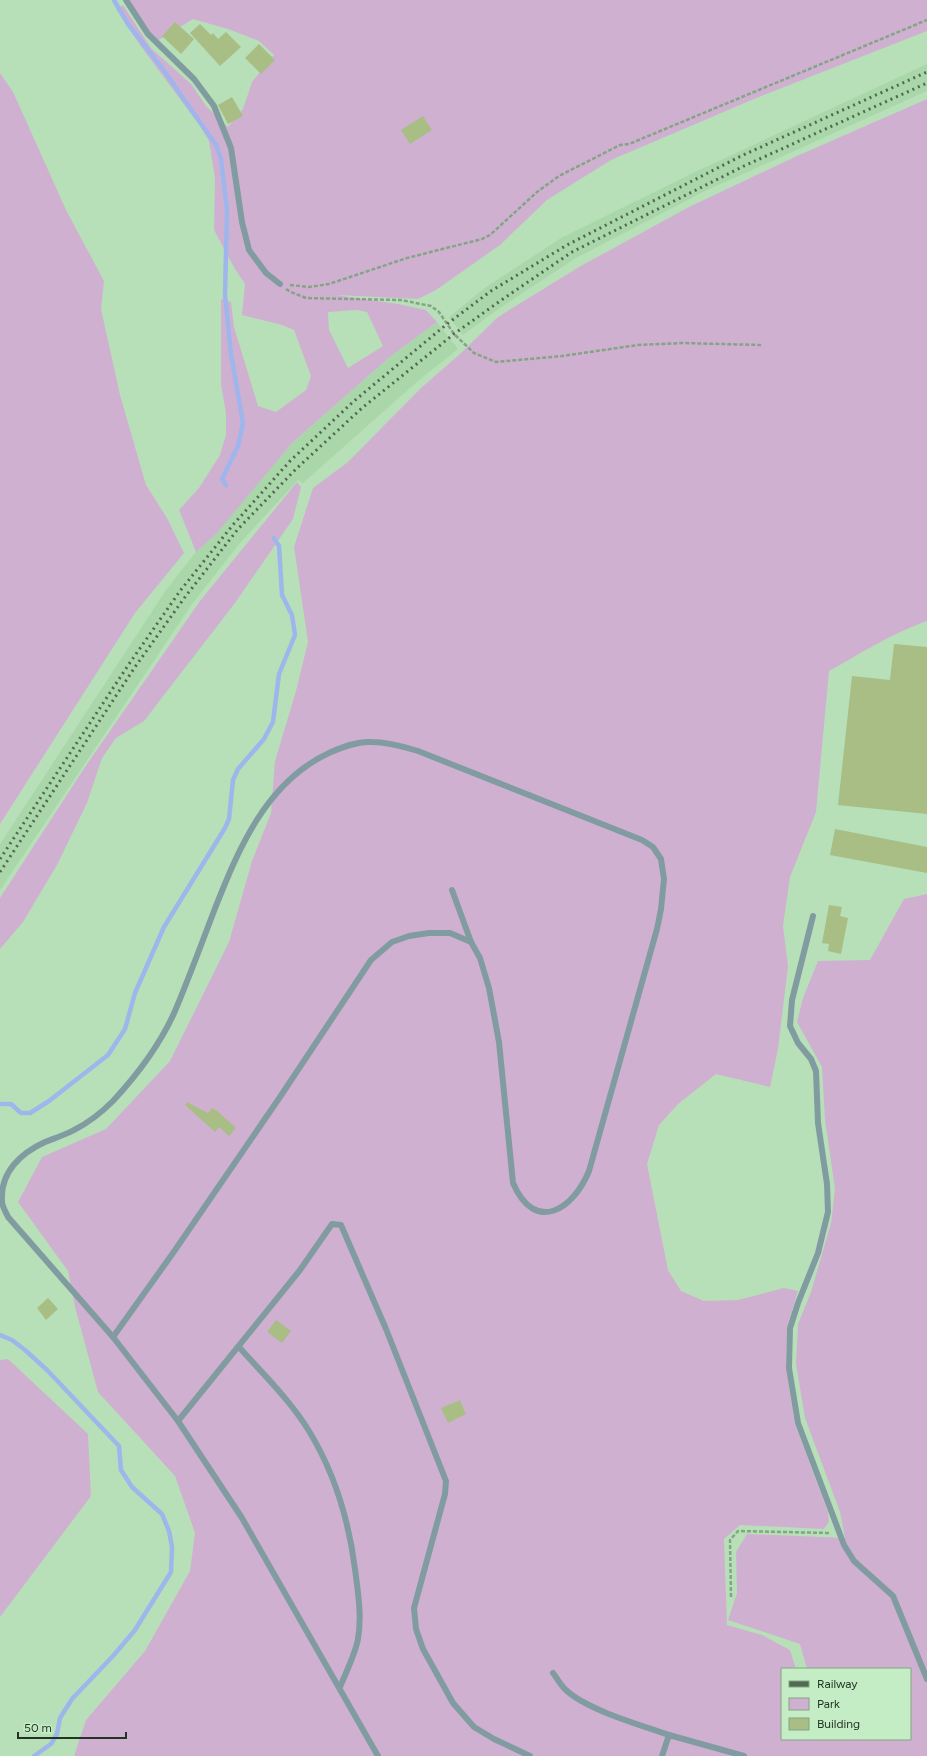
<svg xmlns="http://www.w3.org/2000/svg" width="927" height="1756" font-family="Figtree,sans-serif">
<rect width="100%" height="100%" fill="#b7e0b8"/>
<!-- built -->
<g fill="#a9d7aa">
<polygon points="927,64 927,91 703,192 576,258 497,310 463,335 449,317 486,287 561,238 693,173"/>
<polygon points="437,322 458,349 419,380 303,483 298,480 240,543 192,604 0,890 0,844 166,590 196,552 215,533 293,442 391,356"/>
</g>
<!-- green -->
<g fill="#d0b0d1" fill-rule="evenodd">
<path d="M127,0H927V31L754,99L611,160L547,200L500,245L436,290L418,299L336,295L398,304L426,310L437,322L391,356L293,442L215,535L196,552L179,510L199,488L220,455L226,435V413L221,385V299L231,302L234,327L258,406L276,412L306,390L311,376L294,330L282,325L242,315L245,284L235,269L214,230L215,179L209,141L200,126L140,45L116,9L123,5L151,48L192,85L206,106L228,127L243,109L252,82L274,55L259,41L228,29L193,19L159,40L149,33ZM357,310L367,312L383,346L348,368L329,330L328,312Z"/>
<polygon points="0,73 13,92 67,212 104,281 101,309 120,395 146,485 167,518 184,553 135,613 0,824"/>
<path d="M927,99V621C892,633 860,654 829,671L816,812L790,877L783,926L788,966L778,1049L770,1087L716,1074L678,1104L659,1125L647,1164L668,1270L681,1291L704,1301L738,1300L784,1288L798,1291L787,1327L786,1358L789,1387L795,1424L828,1512L829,1522L824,1529L740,1525L724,1539L727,1625L762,1635L790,1650L796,1669H782V1739H910V1669H807L800,1644L728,1620L737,1593L736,1552L747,1534L845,1538L840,1512L805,1418L796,1364L798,1324L811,1292L831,1223L835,1189L825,1120L822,1067L797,1022L803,998L818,961L870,960L904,899L927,894V1756H74L86,1720L145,1651L190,1571L195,1533L175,1476L98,1392L75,1307L68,1271L18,1202L42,1157L106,1129L170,1061L229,942L252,861L271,813L275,761L296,691L308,642L294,547L313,488L348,462L421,388L460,354L498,317L579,267L689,207L797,156Z"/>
<polygon points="297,482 301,487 293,519 235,603 144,721 116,738 102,758 87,803 57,865 23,922 0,949 0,898 85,767 200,601"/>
<polygon points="8,1359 88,1434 91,1496 0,1617 0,1360"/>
</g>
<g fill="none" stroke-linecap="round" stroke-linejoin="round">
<!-- stream -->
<g stroke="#9eb6eb" stroke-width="4.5">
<polyline points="114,0 128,24 162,68 216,145 221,159 227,210 225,295 231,354 243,423 238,446 222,479 226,485"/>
<polyline points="0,1104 11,1104 21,1113 30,1113 49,1101 108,1055 125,1029 135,993 164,927 225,828 229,819 233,780 238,769 264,739 273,722 279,674 295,635 292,615 282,595 279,546 274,538"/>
<polyline points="0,1335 12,1340 25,1350 47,1370 119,1446 121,1470 132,1487 162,1514 169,1531 172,1547 171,1572 135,1630 113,1656 72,1699 60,1718 57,1734 51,1744 34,1756"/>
</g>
</g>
<!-- building -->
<g fill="#a8be85">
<polygon points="175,22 194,39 181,54 162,36"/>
<polygon points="200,24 211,35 213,33 218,39 226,32 241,47 220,66 190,33"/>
<polygon points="259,44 275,60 261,74 245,58"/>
<polygon points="232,97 243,116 228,124 218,105"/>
<polygon points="423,116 432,130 410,144 401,130"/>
<polygon points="894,644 927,647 927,814 838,805 852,676 890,680"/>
<polygon points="835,829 927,847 927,873 830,855"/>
<polygon points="829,905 842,907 840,916 848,918 841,954 828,951 829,944 822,943"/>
<polygon points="187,1102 208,1113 212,1108 216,1110 236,1128 229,1136 219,1127 215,1132 185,1105"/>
<polygon points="48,1298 58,1309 46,1320 37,1308"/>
<polygon points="276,1320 291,1331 282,1343 267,1332"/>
<polygon points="460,1400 466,1414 448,1423 441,1408"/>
</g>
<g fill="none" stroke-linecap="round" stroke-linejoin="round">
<!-- path -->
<g stroke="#84a485" stroke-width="2.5" stroke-dasharray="4 2" stroke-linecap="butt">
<polyline points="290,285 309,287 329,284 407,258 482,239 490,235 537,192 559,176 620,145 629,144 927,20"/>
<polyline points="286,289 291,292 306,298 401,300 431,306 439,312 454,334 474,353 496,362 562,356 638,345 682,343 761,345"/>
<polyline points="731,1597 730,1540 738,1531 829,1533"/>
</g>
<!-- service -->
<g stroke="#819ca0" stroke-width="6">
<polyline points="126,0 148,34 194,79 214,106 231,148 242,222 249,250 266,273 280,284"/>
<polyline points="813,916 792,1000 790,1026 798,1043 811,1059 816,1071 818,1123 827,1184 828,1212 818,1253 798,1303 790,1328 789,1368 798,1423 844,1545 854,1561 893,1596 927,1679"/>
<polyline points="113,1337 173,1253 280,1097 371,960 392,942 409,936 429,933 450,933 471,942"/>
<path d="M239,1347C263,1374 290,1400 309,1431C334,1472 349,1522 355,1569C358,1592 362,1616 358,1639C355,1655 346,1672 340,1687"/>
<polyline points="178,1421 300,1270 332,1224 341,1225 386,1329 446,1481 445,1494 414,1608 416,1629 423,1649 453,1703 474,1727 494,1739 530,1756"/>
<path d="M553,1673C557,1678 561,1686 566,1690C587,1710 641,1725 669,1735"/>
<path d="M378,1756L242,1518L178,1421L113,1337L8,1217C6,1212 2,1207 2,1201C0,1172 21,1153 45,1142C55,1138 65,1135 74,1130C88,1123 102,1112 113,1101C138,1074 160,1045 175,1011C189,978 201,945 214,911C238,850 266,781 331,752C343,747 358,741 371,742C387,742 402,746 418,751L642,840L653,847L661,859L664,879L661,909L657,929L589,1171C573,1210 535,1234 513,1183L499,1042L489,988L480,958L471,942L452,890"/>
<polyline points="662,1756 669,1735 744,1756"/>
</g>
<!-- rail -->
<g stroke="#516851" stroke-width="3" stroke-dasharray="2 4" stroke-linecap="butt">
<polyline points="0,859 129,664 180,591 232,526 290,461 354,401 447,324 491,291 567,245 741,156 927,72"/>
<polyline points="0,872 135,667 185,597 238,529 296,469 362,408 454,334 500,301 572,252 744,166 927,83"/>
</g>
</g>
<!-- legend -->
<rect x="781" y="1668" width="130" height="72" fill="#c4edc5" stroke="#84a385"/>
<rect x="789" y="1681" width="20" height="6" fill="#516851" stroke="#84a385"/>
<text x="817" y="1688" font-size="12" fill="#243424">Railway</text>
<rect x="789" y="1698" width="20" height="12" fill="#d0b0d1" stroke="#84a385"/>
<text x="817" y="1708" font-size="12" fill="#243424">Park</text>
<rect x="789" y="1718" width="20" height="12" fill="#a8be85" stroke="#84a385"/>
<text x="817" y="1728" font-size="12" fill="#243424">Building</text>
<!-- scale -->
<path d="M18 1732v6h108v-6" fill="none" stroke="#243424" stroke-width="2"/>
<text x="24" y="1732" font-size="12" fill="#243424" stroke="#c4edc5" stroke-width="3" paint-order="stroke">50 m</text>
</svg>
